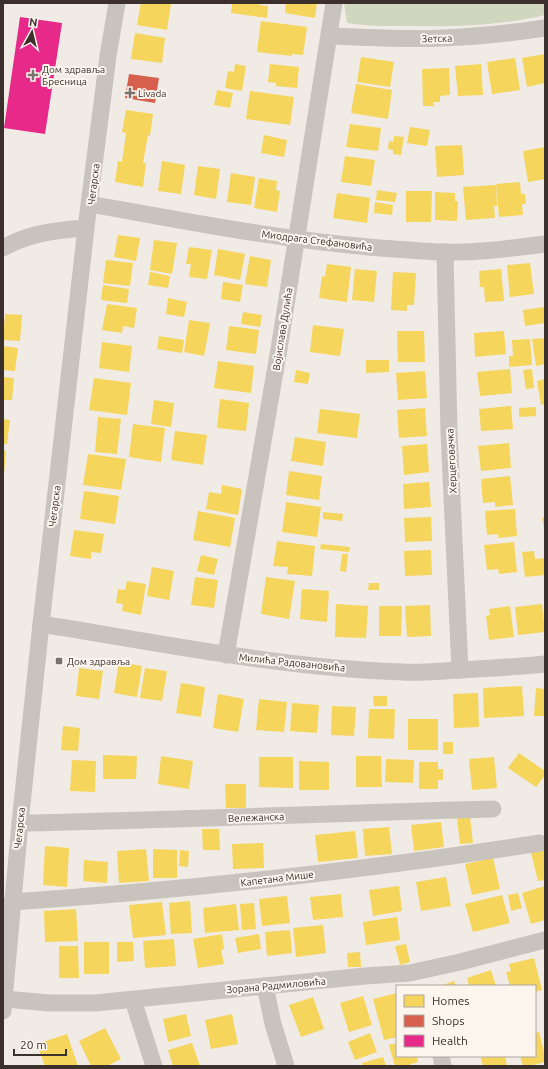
<svg xmlns="http://www.w3.org/2000/svg" width="548" height="1069" font-family="Ubuntu,sans-serif">
<rect width="100%" height="100%" fill="#f0ebe5"/>
<!-- green -->
<path fill="#d1d6bf" d="M344,3H545V15C503,25 457,27 414,26C392,26 370,27 347,23Z"/>
<!-- homes -->
<g fill="#f6d55c">
<polygon points="141,3 171,4 167,30 137,25"/>
<polygon points="232,3 248,3 251,4 252,3 261,3 260,5 268,6 267,18 231,13"/>
<polygon points="286,3 317,3 315,18 285,13"/>
<polygon points="261,21 307,27 303,55 292,54 292,56 257,52"/>
<polygon points="135,33 165,38 162,63 131,59"/>
<polygon points="545,54 545,83 527,87 522,58"/>
<polygon points="361,57 394,62 390,87 357,82"/>
<polygon points="515,58 520,90 492,94 487,62"/>
<polygon points="235,64 246,66 242,91 225,88 228,71 234,72"/>
<polygon points="270,64 299,67 297,88 276,86 276,83 268,82"/>
<polygon points="481,64 483,95 458,96 455,66"/>
<polygon points="449,68 450,95 440,96 440,102 433,102 434,106 423,106 422,69"/>
<polygon points="356,84 392,90 388,119 351,113"/>
<polygon points="217,90 233,93 230,108 214,105"/>
<polygon points="250,91 294,97 290,125 246,119"/>
<polygon points="126,110 153,114 150,136 148,135 143,163 146,163 143,187 115,182 118,161 122,162 126,133 122,132"/>
<polygon points="350,124 381,128 378,151 346,147"/>
<polygon points="410,127 430,130 427,146 407,143"/>
<polygon points="264,135 287,140 284,157 261,153"/>
<polygon points="394,136 404,137 401,155 393,154 393,150 388,149 389,141 393,142"/>
<polygon points="462,145 464,175 437,177 435,146"/>
<polygon points="545,147 545,179 528,182 523,151"/>
<polygon points="345,156 375,160 371,186 341,182"/>
<polygon points="162,161 185,165 181,194 158,191"/>
<polygon points="198,166 220,169 216,199 194,195"/>
<polygon points="231,173 255,177 251,205 227,202"/>
<polygon points="259,178 277,181 276,190 280,191 277,212 254,208"/>
<polygon points="520,182 521,194 525,194 526,204 522,204 523,215 499,217 496,184"/>
<polygon points="496,185 497,206 494,206 495,218 466,220 463,187"/>
<polygon points="377,190 397,193 395,202 376,200"/>
<polygon points="406,191 432,191 431,222 406,222"/>
<polygon points="435,192 455,193 455,201 458,201 457,221 435,220"/>
<polygon points="337,193 370,198 367,223 333,218"/>
<polygon points="375,202 393,205 392,215 374,213"/>
<polygon points="118,235 140,238 136,261 114,257"/>
<polygon points="154,240 177,243 172,274 150,270"/>
<polygon points="189,247 212,250 207,279 189,277 191,264 186,264"/>
<polygon points="218,249 245,254 240,280 214,275"/>
<polygon points="250,256 271,260 267,287 245,284"/>
<polygon points="106,260 133,263 130,286 103,283"/>
<polygon points="530,263 534,294 510,297 507,265"/>
<polygon points="327,264 351,267 347,302 319,298 322,276 325,277"/>
<polygon points="355,269 377,271 374,302 352,300"/>
<polygon points="501,269 504,301 485,302 484,287 480,287 479,271"/>
<polygon points="150,272 170,276 168,288 148,285"/>
<polygon points="393,272 416,273 414,305 407,305 407,311 391,310"/>
<polygon points="223,282 243,285 240,302 221,299"/>
<polygon points="103,285 129,289 127,303 101,300"/>
<polygon points="168,298 187,302 184,317 166,314"/>
<polygon points="107,304 137,308 134,328 123,326 122,333 102,330"/>
<polygon points="544,307 545,323 525,326 523,310"/>
<polygon points="243,312 262,315 260,327 241,324"/>
<polygon points="5,314 22,315 20,341 3,340"/>
<polygon points="189,320 210,323 204,356 184,352"/>
<polygon points="313,325 344,329 340,356 310,352"/>
<polygon points="229,326 259,330 256,354 226,350"/>
<polygon points="397,331 424,331 425,362 398,362"/>
<polygon points="504,331 506,354 475,357 474,333"/>
<polygon points="159,336 184,340 182,353 157,349"/>
<polygon points="545,338 545,364 536,366 532,339"/>
<polygon points="530,339 532,365 509,367 509,356 513,356 512,340"/>
<polygon points="102,342 132,346 129,372 99,368"/>
<polygon points="3,346 18,348 15,371 3,370"/>
<polygon points="366,360 389,360 389,372 366,373"/>
<polygon points="218,361 254,366 251,393 214,388"/>
<polygon points="510,369 512,393 480,396 477,372"/>
<polygon points="532,369 534,388 526,389 523,370"/>
<polygon points="296,370 310,373 308,384 294,382"/>
<polygon points="425,371 427,398 398,400 396,373"/>
<polygon points="3,377 14,378 12,400 3,400"/>
<polygon points="94,378 131,383 127,415 89,410"/>
<polygon points="545,379 545,404 541,405 537,381"/>
<polygon points="220,399 249,403 246,431 217,428"/>
<polygon points="154,400 174,403 171,427 151,424"/>
<polygon points="511,406 513,429 481,431 479,409"/>
<polygon points="536,407 536,416 519,417 519,408"/>
<polygon points="425,408 427,436 399,438 397,410"/>
<polygon points="320,409 360,414 357,438 317,433"/>
<polygon points="98,417 121,419 117,454 95,452"/>
<polygon points="3,419 10,420 7,444 3,444"/>
<polygon points="133,424 165,428 161,462 129,457"/>
<polygon points="175,431 207,435 203,465 171,460"/>
<polygon points="295,437 326,442 323,466 291,461"/>
<polygon points="509,443 511,468 481,471 478,446"/>
<polygon points="427,444 429,472 404,475 402,446"/>
<polygon points="3,450 6,451 4,475 3,475"/>
<polygon points="88,454 126,459 121,490 83,485"/>
<polygon points="289,471 322,476 319,500 286,495"/>
<polygon points="510,476 513,505 495,507 495,502 483,503 481,479"/>
<polygon points="429,482 431,507 404,509 403,484"/>
<polygon points="222,485 242,489 238,515 206,509 209,492 221,494"/>
<polygon points="84,491 119,496 115,524 80,519"/>
<polygon points="286,502 321,507 317,537 282,532"/>
<polygon points="515,509 517,536 498,538 498,534 487,535 485,511"/>
<polygon points="198,511 235,518 230,547 193,540"/>
<polygon points="323,512 343,514 342,521 323,519"/>
<polygon points="431,517 432,541 405,542 404,518"/>
<polygon points="545,517 545,528 544,528 542,518"/>
<polygon points="74,530 104,534 101,553 91,552 91,559 70,556"/>
<polygon points="277,541 315,546 312,576 287,574 288,567 273,566"/>
<polygon points="514,542 517,572 499,574 498,569 487,570 484,545"/>
<polygon points="321,544 350,547 349,552 320,549"/>
<polygon points="431,550 432,575 405,576 404,551"/>
<polygon points="534,551 535,559 545,558 545,575 525,577 522,552"/>
<polygon points="342,554 348,554 346,572 340,571"/>
<polygon points="201,555 218,559 214,575 197,571"/>
<polygon points="152,567 174,571 169,600 147,596"/>
<polygon points="195,577 218,580 214,608 191,605"/>
<polygon points="266,577 295,581 289,619 261,614"/>
<polygon points="127,581 146,584 141,615 122,611 123,604 116,603 118,589 125,590"/>
<polygon points="369,583 379,583 379,590 368,590"/>
<polygon points="302,589 329,591 327,622 300,619"/>
<polygon points="336,604 368,606 366,638 335,637"/>
<polygon points="542,604 545,632 518,635 515,607"/>
<polygon points="430,605 431,636 407,637 405,606"/>
<polygon points="379,606 402,606 401,636 379,636"/>
<polygon points="510,606 514,637 489,640 486,616 490,615 489,609"/>
<polygon points="119,662 142,666 137,697 114,693"/>
<polygon points="79,668 103,671 99,699 76,696"/>
<polygon points="145,668 167,671 162,701 140,698"/>
<polygon points="181,683 205,687 201,717 176,713"/>
<polygon points="522,686 524,716 484,718 483,688"/>
<polygon points="536,688 545,689 545,716 534,716"/>
<polygon points="478,693 479,727 454,728 453,694"/>
<polygon points="218,694 244,699 238,732 213,728"/>
<polygon points="373,696 387,696 387,706 374,706"/>
<polygon points="259,699 287,702 284,732 256,730"/>
<polygon points="292,703 319,705 317,733 290,731"/>
<polygon points="332,706 356,707 354,736 331,735"/>
<polygon points="369,709 395,709 394,739 368,738"/>
<rect x="408" y="719" width="30" height="31"/>
<polygon points="63,726 80,728 78,751 61,750"/>
<rect x="443" y="742" width="10" height="12"/>
<polygon points="519,753 545,771 545,775 536,787 508,768"/>
<polygon points="103,755 137,756 136,779 103,779"/>
<polygon points="161,756 193,761 189,789 158,784"/>
<polygon points="356,756 381,756 382,787 356,787"/>
<polygon points="259,757 293,757 293,788 259,787"/>
<polygon points="494,757 497,788 472,790 469,759"/>
<polygon points="386,759 414,760 413,783 385,782"/>
<polygon points="72,760 96,761 95,792 70,791"/>
<polygon points="299,761 329,762 329,790 299,790"/>
<polygon points="419,762 438,762 438,769 443,769 443,780 438,780 438,789 419,789"/>
<polygon points="225,784 246,784 246,808 226,808"/>
<polygon points="470,817 473,843 460,844 457,818"/>
<polygon points="441,822 444,847 414,851 411,825"/>
<polygon points="389,827 392,854 365,856 363,829"/>
<polygon points="202,829 219,829 220,850 203,850"/>
<polygon points="355,831 358,858 318,862 315,835"/>
<polygon points="263,843 264,868 233,869 232,844"/>
<polygon points="45,846 69,848 67,887 43,885"/>
<polygon points="146,849 149,881 119,883 117,851"/>
<polygon points="153,849 177,850 177,878 153,878"/>
<polygon points="180,850 189,851 188,867 179,866"/>
<polygon points="545,850 545,880 538,881 531,853"/>
<polygon points="493,858 500,889 472,895 465,864"/>
<polygon points="84,860 108,862 107,883 83,881"/>
<polygon points="446,877 451,906 421,911 416,882"/>
<polygon points="399,886 402,911 373,916 369,890"/>
<polygon points="545,886 545,920 531,924 522,893"/>
<polygon points="518,893 522,908 511,911 508,895"/>
<polygon points="341,894 343,917 313,920 310,897"/>
<polygon points="502,895 510,923 473,932 465,904"/>
<polygon points="287,896 290,923 262,926 259,899"/>
<polygon points="190,901 192,933 171,934 169,903"/>
<polygon points="162,902 166,935 133,938 129,905"/>
<polygon points="254,903 256,929 242,930 240,904"/>
<polygon points="236,904 239,930 205,933 203,908"/>
<polygon points="76,909 78,941 45,942 44,911"/>
<polygon points="397,917 400,940 366,945 363,922"/>
<polygon points="323,925 326,953 296,957 293,928"/>
<polygon points="290,930 292,953 267,956 265,932"/>
<polygon points="222,934 224,949 221,950 224,964 198,968 193,939"/>
<polygon points="259,934 261,949 238,953 235,938"/>
<polygon points="174,939 176,966 145,968 143,941"/>
<rect x="84" y="942" width="25" height="32"/>
<polygon points="117,942 133,942 134,961 117,962"/>
<polygon points="406,944 410,962 400,965 395,946"/>
<polygon points="59,946 78,946 79,978 59,978"/>
<polygon points="360,952 361,967 348,967 347,953"/>
<polygon points="534,958 542,990 535,992 535,986 510,986 506,972 511,971 509,964"/>
<polygon points="491,970 496,986 469,986 467,978"/>
<polygon points="454,981 456,986 440,986"/>
<polygon points="397,993 397,1037 384,1040 373,999"/>
<polygon points="363,996 372,1025 349,1032 340,1003"/>
<polygon points="313,997 324,1029 301,1037 289,1005"/>
<polygon points="186,1014 191,1036 168,1042 163,1019"/>
<polygon points="232,1014 238,1044 211,1049 205,1020"/>
<polygon points="105,1028 121,1059 107,1066 91,1066 79,1041"/>
<polygon points="539,1032 545,1056 545,1062 529,1066 523,1066 520,1056 535,1056 535,1033"/>
<polygon points="370,1033 377,1052 355,1060 348,1042"/>
<polygon points="67,1034 78,1066 45,1066 37,1044"/>
<polygon points="192,1043 200,1066 173,1066 168,1050"/>
<polygon points="397,1043 397,1056 417,1056 418,1062 405,1066 395,1066 389,1045"/>
<polygon points="494,1056 505,1056 507,1066 483,1066 481,1058"/>
<polygon points="383,1057 386,1066 363,1066 362,1063"/>
</g>
<!-- shops -->
<polygon fill="#d6604d" points="129,74 159,78 155,103 125,98"/>
<!-- health -->
<polygon fill="#e7298a" points="20,17 62,23 45,134 4,128"/>
<g fill="none" stroke-linecap="round" stroke-linejoin="round">
<!-- street -->
<g stroke="#c9c3be" stroke-width="17">
<path d="M329,36C366,37 404,40 442,38C477,37 511,33 545,28"/>
<path d="M90,204C191,222 291,242 394,249C411,250 428,252 445,252C479,253 512,248 545,244"/>
<path d="M3,248C29,233 57,230 86,228"/>
<polyline points="445,252 449,432 460,670"/>
<path d="M41,624C161,643 281,668 403,672C422,673 441,671 461,670C489,668 517,667 545,664"/>
<polyline points="226,655 279,349 334,3"/>
<path d="M20,823C178,820 335,813 493,809"/>
<path d="M12,902C189,890 365,870 540,843"/>
<polyline points="265,986 273,1024 286,1066"/>
<polyline points="4,999 50,1003 95,1003 365,976 410,973 460,962 545,940"/>
<polyline points="133,1000 154,1066"/>
<polyline points="3,1011 20,823 41,624 86,228 108,56 117,3"/>
<polyline points="441,1056 443,1066"/>
</g>
</g>
<!-- markers -->
<g fill="#7a716c" stroke="#fbf5ee" stroke-width="1.5">
<path d="M31 69h4v4h4v4h-4v4h-4v-4h-4v-4h4z"/>
<path d="M128 87h4v4h4v4h-4v4h-4v-4h-4v-4h4z"/>
<rect x="55" y="657" width="8" height="8" rx="2"/>
</g>
<g text-anchor="middle" stroke-width="4" stroke-linejoin="round" paint-order="stroke">
<!-- street labels -->
<g font-size="10" fill="#3b302b" stroke="#fbf5ee">
<text transform="translate(437 38) rotate(-1)" y="4">Зетска</text>
<text transform="translate(93 184) rotate(-83)" y="4">Чегарска</text>
<text transform="translate(317 240) rotate(7)" y="4">Миодрага Стефановића</text>
<text transform="translate(282 329) rotate(-81)" y="4">Војислава Дулића</text>
<text transform="translate(451 461) rotate(-93)" y="4">Херцеговачка</text>
<text transform="translate(54 506) rotate(-83)" y="4">Чегарска</text>
<text transform="translate(292 662) rotate(6)" y="4">Милића Радовановића</text>
<text transform="translate(256 817) rotate(-2)" y="4">Вележанска</text>
<text transform="translate(19 828) rotate(-84)" y="4">Чегарска</text>
<text transform="translate(277 878) rotate(-7)" y="4">Капетана Мише</text>
<text transform="translate(276 985) rotate(-5)" y="4">Зорана Радмиловића</text>
</g>
<!-- poi labels -->
<g font-size="10" fill="#3b302b" stroke="#fbf5ee" text-anchor="start">
<text x="42" y="73">Дом здравља<tspan x="42" dy="12">Бресница</tspan></text>
<text x="138" y="97">Livada</text>
<text x="67" y="665">Дом здравља</text>
</g>
</g>
<!-- border -->
<rect width="548" height="1069" fill="none" stroke="#3b302b" stroke-width="8"/>
<!-- legend -->
<rect x="396" y="985" width="140" height="72" fill="#fbf5ee" stroke="#aea6a0"/>
<rect x="404" y="995" width="20" height="12" fill="#f6d55c" stroke="#aea6a0"/>
<text x="432" y="1005" font-size="12" fill="#3b302b">Homes</text>
<rect x="404" y="1015" width="20" height="12" fill="#d6604d" stroke="#aea6a0"/>
<text x="432" y="1025" font-size="12" fill="#3b302b">Shops</text>
<rect x="404" y="1035" width="20" height="12" fill="#e7298a" stroke="#aea6a0"/>
<text x="432" y="1045" font-size="12" fill="#3b302b">Health</text>
<!-- north arrow -->
<g transform="translate(32 32) rotate(8)" stroke="#fbf5ee" stroke-width="3" paint-order="stroke">
<path d="M0-3L7 15L0 10L-7 15Z" fill="#3b302b"/>
<text y="-6" font-size="11" font-weight="bold" text-anchor="middle" fill="#3b302b">N</text>
</g>
<!-- scale -->
<path d="M14 1049v6h52v-6" fill="none" stroke="#3b302b" stroke-width="2"/>
<text x="20" y="1049" font-size="12" fill="#3b302b" stroke="#fbf5ee" stroke-width="3" paint-order="stroke">20 m</text>
</svg>
